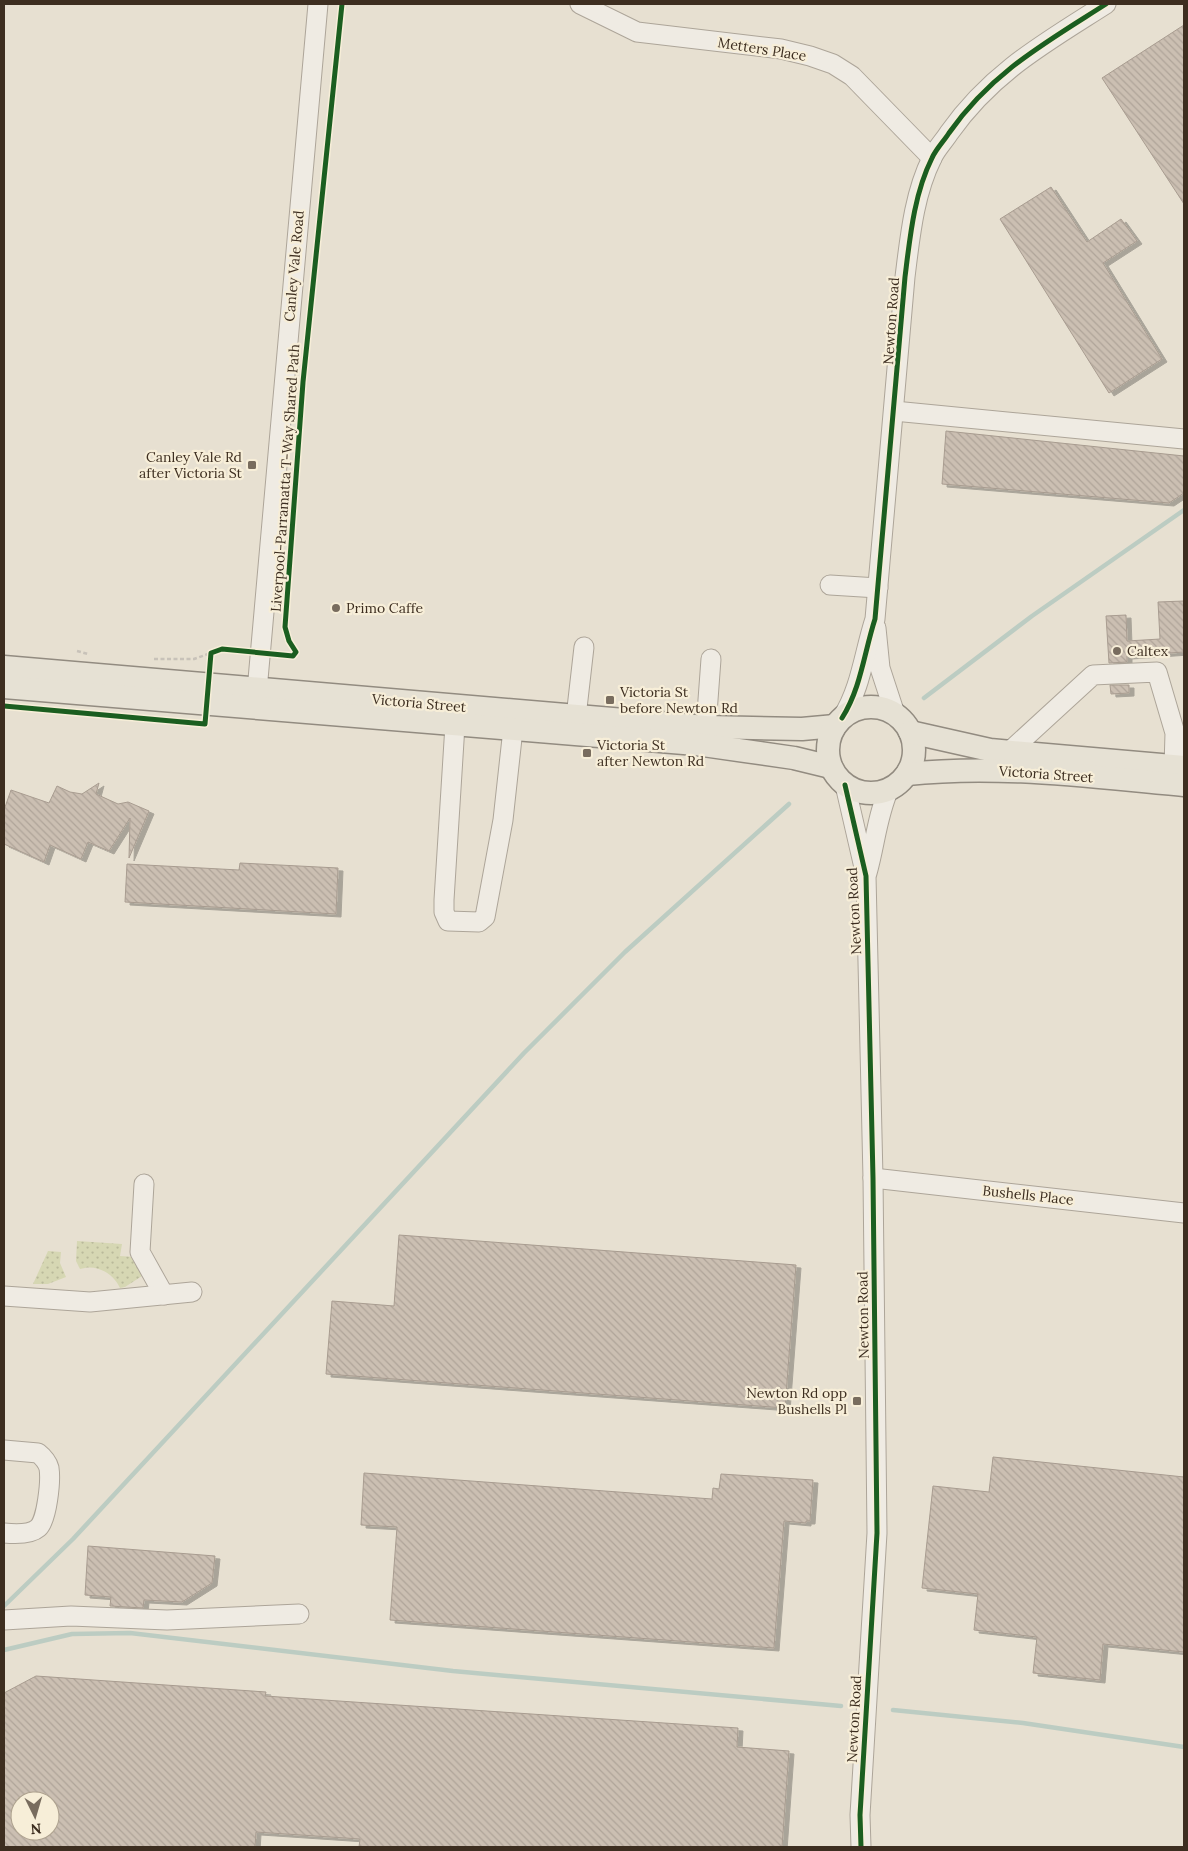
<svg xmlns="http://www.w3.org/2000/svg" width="1188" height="1851" font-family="Lora,serif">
<defs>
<pattern id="grass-dots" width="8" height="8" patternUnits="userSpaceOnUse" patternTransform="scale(1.25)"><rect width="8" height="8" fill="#d6d7b3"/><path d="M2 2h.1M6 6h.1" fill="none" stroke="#b9b99a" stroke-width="1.8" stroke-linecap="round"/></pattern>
<pattern id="building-back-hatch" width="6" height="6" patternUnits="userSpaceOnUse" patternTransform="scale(1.25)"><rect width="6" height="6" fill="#cbbfb2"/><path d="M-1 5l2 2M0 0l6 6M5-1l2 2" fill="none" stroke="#afa499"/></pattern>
<filter id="shadow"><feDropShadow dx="5" dy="3" stdDeviation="0" flood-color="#0004"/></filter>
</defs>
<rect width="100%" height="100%" fill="#e7e0d1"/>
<!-- grass -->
<g fill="url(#grass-dots)">
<path d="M77,1241L122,1244L120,1256L135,1257L142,1276L125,1287L120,1288C114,1275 98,1263 80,1269L76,1261Z"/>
<polygon points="48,1251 61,1252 60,1263 66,1277 48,1284 33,1284"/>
</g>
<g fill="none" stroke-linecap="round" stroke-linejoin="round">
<!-- stream -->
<g stroke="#bcccc2" stroke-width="4.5">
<polyline points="924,698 1032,616 1184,510"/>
<polyline points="4,1606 73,1539 524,1053 625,952 789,804"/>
<polyline points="4,1650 72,1634 130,1633 453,1671 841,1706"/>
<polyline points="893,1710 1023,1723 1184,1747"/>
</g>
</g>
<!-- building -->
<g fill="url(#building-back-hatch)" stroke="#a89c90" fill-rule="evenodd" filter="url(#shadow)">
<polygon points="1184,25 1184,204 1102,78"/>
<polygon points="1051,187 1087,242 1121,219 1137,241 1103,263 1162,359 1109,393 1000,219"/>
<polygon points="946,431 1184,456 1184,493 1169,503 942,484"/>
<polygon points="1184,601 1184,652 1127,656 1127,662 1109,663 1106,616 1126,615 1127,641 1160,639 1158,602"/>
<polygon points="1110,685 1129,685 1129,693 1111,694"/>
<polygon points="99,783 96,794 118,804 128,802 149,811 129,858 130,818 109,851 88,842 81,859 50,845 44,862 4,844 4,810 11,790 49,803 57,786 70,792 82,794"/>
<polygon points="240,863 338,868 336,914 125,902 127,864 239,870"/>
<polygon points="399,1235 796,1265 785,1408 326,1374 332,1301 394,1306"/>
<polygon points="993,1457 1184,1477 1184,1652 1103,1644 1100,1680 1033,1673 1037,1637 974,1630 978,1594 922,1588 933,1486 989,1492"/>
<polygon points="364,1473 712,1499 713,1488 719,1489 721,1474 813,1480 810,1521 806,1521 806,1523 784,1521 774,1648 390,1620 397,1527 361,1525"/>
<polygon points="88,1546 215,1556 212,1583 182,1602 144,1600 143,1608 110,1606 111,1597 85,1595"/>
<path d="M36,1676L266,1692L265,1696L738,1728L737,1747L789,1751L782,1847H359L360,1839L256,1832L255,1847H4V1693ZM20,1801H50V1831H20Z"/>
</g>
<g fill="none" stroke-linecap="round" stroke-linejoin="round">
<!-- minor casing -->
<g stroke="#ada599" stroke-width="21">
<g id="minor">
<polyline points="580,4 637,32 781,49 810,56 833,64 852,76 932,158"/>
<polyline points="894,411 1184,439"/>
<polyline points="830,585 878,588"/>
<polyline points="876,628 880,668 895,714"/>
<polyline points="256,702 318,4"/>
<polyline points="576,717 584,647"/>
<path d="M842,718C861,688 864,653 875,619L905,277C910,237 914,194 932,158C936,149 944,141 949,133C992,72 1045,43 1106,4"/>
<polyline points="455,725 444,900 444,912 448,921 479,922 485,917 503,820 513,729"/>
<polyline points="706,727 711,659"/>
<polyline points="1009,752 1093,675 1157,672 1175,733 1174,767"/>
<polyline points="845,785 866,876 873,1178 877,1533 860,1815 861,1847"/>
<path d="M867,873C875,845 877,816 889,789"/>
<polyline points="873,1178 1184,1213"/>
<polyline points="144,1184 140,1252 164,1295"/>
<polyline points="4,1296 90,1302 192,1292"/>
<path d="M4,1450L38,1453C43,1457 47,1461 49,1468C51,1481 47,1520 38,1528C30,1535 14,1534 4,1533"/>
<polyline points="4,1620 71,1616 167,1620 299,1614"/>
</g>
</g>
<!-- major casing -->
<g stroke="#928b80" stroke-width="25">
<g id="major">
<polyline points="4,667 706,727 802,729 835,726"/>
<polyline points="4,687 696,744 794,758 831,767"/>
<circle cx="871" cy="750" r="43"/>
<polyline points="910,732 990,750 1184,767"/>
<path d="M907,774C1000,764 1092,777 1184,785"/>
</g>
</g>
<!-- path -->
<g stroke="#c8c2b9" stroke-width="2.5" stroke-dasharray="4 2.5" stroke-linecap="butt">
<polyline points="77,651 88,654"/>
<polyline points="154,659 194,659 211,653"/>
</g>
<!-- minor -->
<use href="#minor" stroke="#efebe3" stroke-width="19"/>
<!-- major -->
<use href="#major" stroke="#e6e1d4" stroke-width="22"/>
<!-- cycleway casing -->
<g stroke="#f7eed8" stroke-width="8">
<g id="cycleway">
<polyline points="4,706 205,724 211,653 222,649 293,656 296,652 289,641 285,627 303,382 342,4"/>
<path d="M842,718C861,688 864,653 875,619L905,277C910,237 914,194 932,158C936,149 944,141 949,133C992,72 1045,43 1106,4"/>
<polyline points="845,785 866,876 873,1178 877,1533 860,1815 861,1847"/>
</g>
</g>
<!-- cycleway -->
<use href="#cycleway" stroke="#1b5e20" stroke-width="5"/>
</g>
<!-- markers -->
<g fill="#786c5e" stroke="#f7eed8" stroke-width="2">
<rect x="247" y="460" width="10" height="10" rx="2.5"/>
<circle cx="336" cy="608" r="5"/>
<circle cx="1117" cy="651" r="5"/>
<rect x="605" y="695" width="10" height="10" rx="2.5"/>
<rect x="582" y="748" width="10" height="10" rx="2.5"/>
<rect x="852" y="1396" width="10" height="10" rx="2.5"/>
</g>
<g text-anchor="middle" stroke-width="4.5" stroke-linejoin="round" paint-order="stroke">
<!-- street labels -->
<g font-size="14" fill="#3d2e20" stroke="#f7eed8">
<text transform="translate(762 49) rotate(9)" y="5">Metters Place</text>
<text transform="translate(294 266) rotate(-85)" y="5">Canley Vale Road</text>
<text transform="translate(891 321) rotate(-86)" y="5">Newton Road</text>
<text transform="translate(285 478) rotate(-86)" y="5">Liverpool-Parramatta T-Way Shared Path</text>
<text transform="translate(419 703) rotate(5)" y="5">Victoria Street</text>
<text transform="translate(1046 774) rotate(4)" y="5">Victoria Street</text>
<text transform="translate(854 911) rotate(-93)" y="5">Newton Road</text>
<text transform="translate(1028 1195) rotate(6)" y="5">Bushells Place</text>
<text transform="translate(863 1315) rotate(-91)" y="5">Newton Road</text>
<text transform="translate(854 1719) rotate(-87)" y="5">Newton Road</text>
</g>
<!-- poi labels -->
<g font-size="14" fill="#3d2e20" stroke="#f7eed8" text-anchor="start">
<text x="242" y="462" text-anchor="end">Canley Vale Rd<tspan x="242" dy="16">after Victoria St</tspan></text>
<text x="346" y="613">Primo Caffe</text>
<text x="1127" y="656">Caltex</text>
<text x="620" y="697">Victoria St<tspan x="620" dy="16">before Newton Rd</tspan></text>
<text x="597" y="750">Victoria St<tspan x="597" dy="16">after Newton Rd</tspan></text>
<text x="847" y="1398" text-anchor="end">Newton Rd opp<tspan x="847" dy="16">Bushells Pl</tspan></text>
</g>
</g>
<!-- border -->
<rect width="1188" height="1851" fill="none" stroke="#3d2e20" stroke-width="10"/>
<!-- north arrow -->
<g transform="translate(35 1816) rotate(175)"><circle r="24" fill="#f7eed8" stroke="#ada18e"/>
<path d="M0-4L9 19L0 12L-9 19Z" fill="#786c5e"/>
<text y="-8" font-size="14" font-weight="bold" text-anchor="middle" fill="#3d2e20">N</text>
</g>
</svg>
